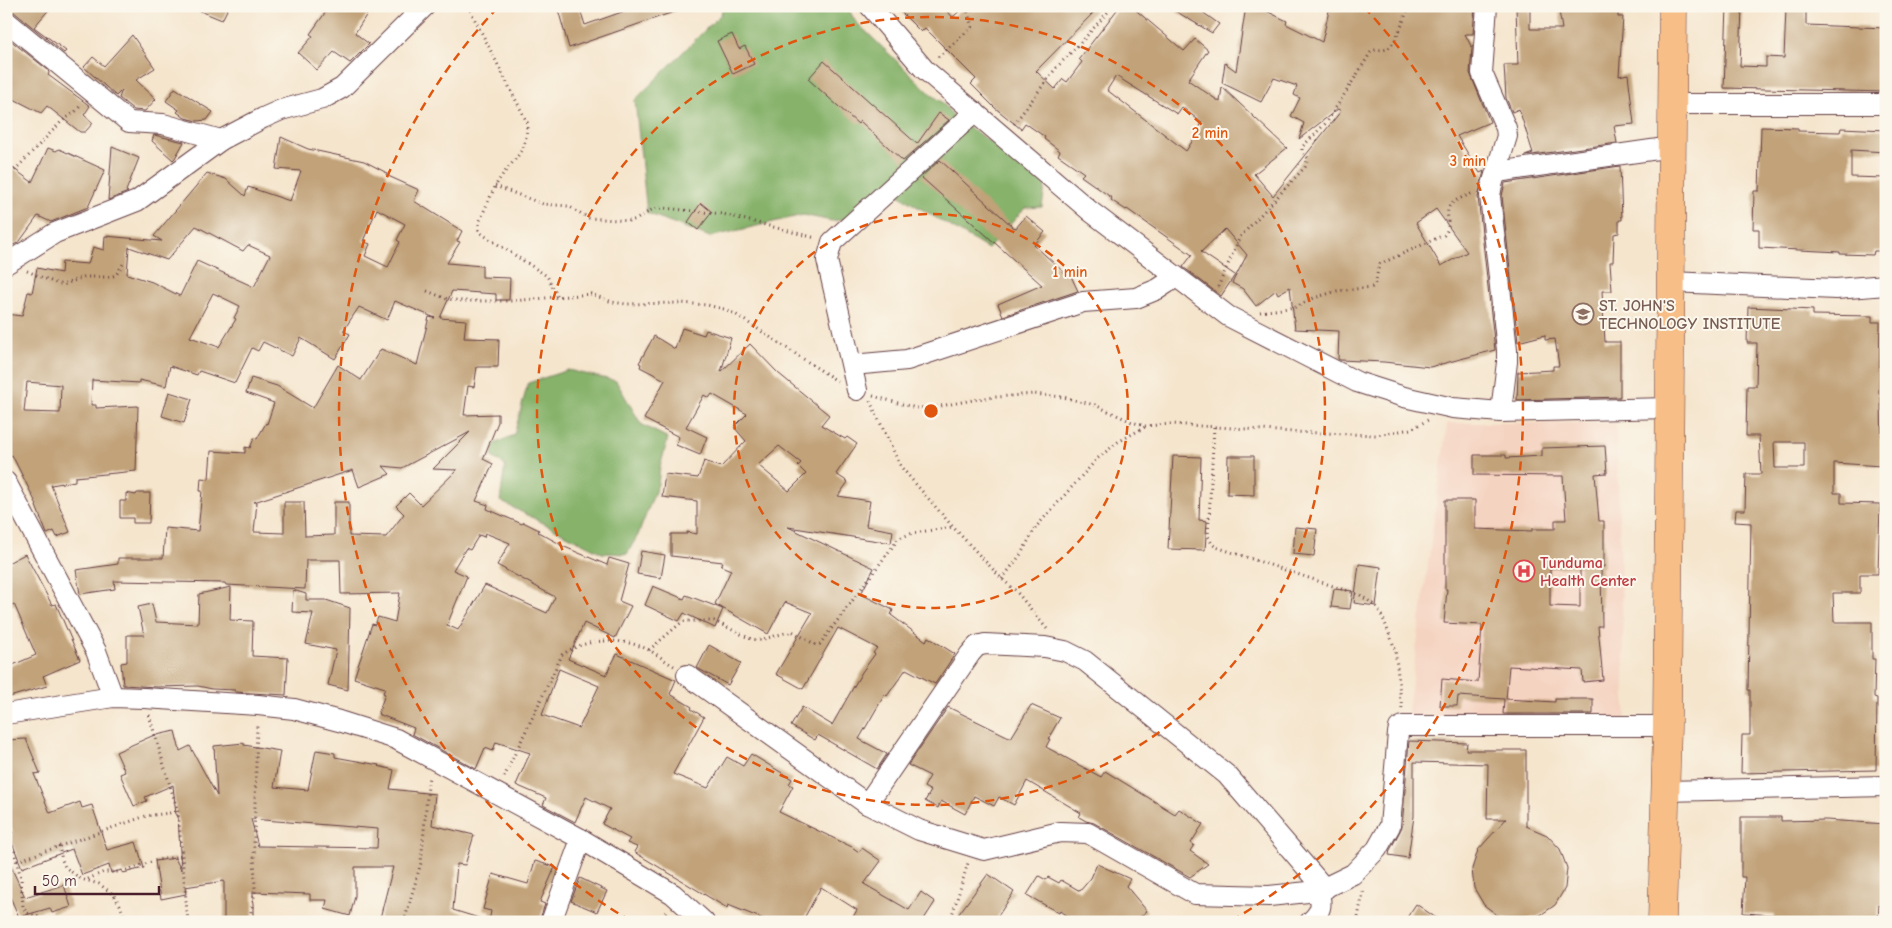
<svg xmlns="http://www.w3.org/2000/svg" width="1892" height="928" font-family="'Comic Neue',sans-serif">
<rect width="100%" height="100%" fill="#fbf7ec"/>
<filter id="ink" filterUnits="userSpaceOnUse"><feTurbulence type="fractalNoise" baseFrequency=".02" numOctaves="2"/><feDisplacementMap in="SourceGraphic" scale="10" xChannelSelector="R" yChannelSelector="G"/><feConvolveMatrix kernelMatrix="1 2 1 2 8 2 1 2 1" color-interpolation-filters="sRGB"/></filter>
<filter id="wash" filterUnits="userSpaceOnUse"><feTurbulence type="fractalNoise" baseFrequency=".0096" numOctaves="4" result="noise"/><feDisplacementMap in="SourceGraphic" scale="20" xChannelSelector="R" yChannelSelector="G"/><feGaussianBlur stdDeviation="1.12" result="paint"/><feColorMatrix in="noise" values="0 0 0 0 0 0 0 0 0 0 0 0 0 0 0 0 0 1.4 0 .05"/><feComposite in="paint" operator="in"/></filter>
<g filter="url(#wash)">
<rect width="100%" height="100%" fill="#f5e5cd"/>
<!-- built -->
<polygon fill="#f5d3c1" points="1447,423 1616,423 1626,725 1407,718"/>
<!-- forest -->
<g fill="#86b26a" stroke="#68684a">
<polygon points="723,6 847,6 855,21 931,94 943,103 954,117 1046,180 1042,207 1025,208 988,249 893,192 852,218 832,221 803,215 710,237 647,213 635,100 721,14"/>
<polygon points="568,370 616,381 641,424 668,438 660,467 658,484 638,535 627,554 602,553 500,501 505,465 492,457 494,444 514,435 528,383"/>
</g>
<g id="blocks">
<!-- building -->
<g fill="#c1a279" fill-rule="evenodd">
<polygon points="6,6 52,6 34,27 66,51 64,53 14,12 6,9"/>
<polygon points="188,6 229,6 222,20"/>
<polygon points="330,6 372,6 355,33 369,44 350,63 334,52 317,70 298,53 313,36 310,34"/>
<polygon points="557,6 579,6 585,25 639,6 685,6 685,8 569,48"/>
<path d="M895,6H941L953,17L965,6H1100L1036,71L1055,89L1063,79L1067,82L1082,62L1079,59L1120,6H1131L1184,51L1195,39L1208,50L1188,80L1220,102L1222,87L1287,148L1254,174L1273,196L1341,111L1338,109L1299,139L1304,123L1291,116L1300,98L1294,95L1297,86L1274,78L1261,102L1222,83L1225,63L1236,71L1246,6H1256L1287,21L1286,24L1322,42L1330,6H1475L1473,34H1465L1472,48L1470,73L1490,122L1457,136L1480,173L1484,171L1478,197L1495,350L1430,367L1384,362L1340,360L1338,359L1339,331L1295,329L1290,287L1278,294L1276,290L1256,306L1243,289L1232,283L1247,255L1225,229L1201,252L1235,275L1221,296L1183,267L1192,255L1127,209L1126,210L1111,200L1112,198L1081,176L1084,173L1058,155L1060,151L1044,139L1045,137L1025,123L1021,129L994,107L971,84L976,79L925,28L921,32ZM1116,76L1177,114L1182,107L1202,123L1199,128L1200,129L1186,151L1107,90ZM1436,209L1467,252L1441,266L1416,223Z"/>
<polygon points="1167,6 1194,6 1219,24 1212,33"/>
<polygon points="1587,6 1618,6 1618,17 1623,17 1619,76 1628,74 1634,124 1614,126 1617,143 1525,156 1533,153 1519,109 1512,112 1506,98 1504,65 1518,65 1516,7 1530,8 1530,29 1562,29 1559,11"/>
<polygon points="1727,6 1742,6 1740,66 1766,67 1766,57 1784,58 1786,8 1806,9 1806,25 1886,28 1886,92 1724,88"/>
<polygon points="732,34 739,49 745,46 754,64 733,74 717,41"/>
<polygon points="132,35 155,68 136,80 156,99 145,111 134,110 119,98 122,90 116,96 84,67 93,57 104,66"/>
<polygon points="10,40 48,70 49,73 48,75 90,106 84,115 93,123 85,132 80,132 47,106 41,113 6,95 6,45"/>
<polygon points="824,61 917,144 939,113 949,120 903,161 860,121 858,124 808,79"/>
<polygon points="175,88 213,112 207,120 197,121 185,118 177,112 179,110 166,101"/>
<polygon points="1761,127 1798,128 1798,131 1840,132 1841,128 1886,130 1886,152 1851,150 1851,177 1886,178 1886,251 1874,251 1873,255 1840,254 1840,252 1759,248 1759,229 1753,229 1754,191 1759,191"/>
<polygon points="154,135 184,142 175,158 173,160 152,141"/>
<path d="M281,137L308,149L364,161L387,173L386,175L419,190L414,201L462,231L457,241L460,242L447,263L482,266V277L510,278L509,300H496V294L452,291L440,318L466,320L464,338L499,339L498,367H477L474,387L468,386L464,415L498,414V422L483,459L493,464L476,501L488,505L487,509L522,524L523,522L539,530L538,532L560,544V545L607,565L609,558L629,564L619,601L631,606L615,638L584,623L568,659L606,675L617,654L676,680L670,694L692,707L691,709L704,717L673,774L708,788L727,757L743,766L751,754L792,779L789,784L793,786L779,812L852,847L859,852L862,848L881,861L864,884L909,910L921,892L935,902L924,919L929,922H850L857,910L821,887L802,922H771L728,905L727,908L634,852L637,847L627,843L630,839L602,824L610,809L586,797L575,822L543,805L546,798L516,785L530,753L496,742L493,751L485,748L476,769L412,734L414,728L378,714L385,694L383,693L385,688L354,678L372,624L375,625L378,617L395,622L400,593L341,594L340,560H306L305,589L226,585L225,583L114,581L115,589L80,594L76,570L118,564V558H163L165,528L198,531L202,491H200L201,478L209,479L211,451L245,453V447L250,448L254,438L257,439L266,423L267,424L274,403L246,393L251,378L277,386L313,408L338,365L361,380L381,349L417,365L429,317L435,318L395,301L387,320L359,307L343,331L350,334L335,359L301,338L292,356L263,342L258,351L252,348L235,383L199,371L197,375L170,366L166,386L139,380V383L92,380L91,405H96V408L138,406L136,471L75,477V481L51,485L70,532L57,537L54,531L47,534L36,506L37,505L12,455L6,457V314L22,316L28,292L32,293L37,268L61,273L62,262L88,264L93,247L104,250L105,236L162,241L154,236L207,173L226,179L245,196L248,187L290,201L301,171L276,169ZM377,209L405,224L397,240L400,242L388,267L365,256L370,244L363,241ZM196,226L243,251L248,245L270,255L254,287L197,261L180,296L152,282L127,274L129,247L167,260ZM213,293L240,306L234,318L236,319L219,347L190,337ZM27,382L61,385L60,413L24,412ZM470,432L433,469L457,470L421,505L409,493L396,506L404,514L386,537L349,536V502H334V535L305,536L304,502H284V533L254,532L257,502H254L353,470L359,487L390,474L383,466L402,468ZM485,533L510,543L497,565L555,597L547,613L485,585L458,630L447,625L467,576L453,570L466,548L470,550L479,535L484,537ZM559,669L599,686L579,728L542,715Z"/>
<polygon points="112,147 139,158 126,191 128,192 108,200"/>
<polygon points="48,148 56,151 59,149 105,170 88,207 51,222 38,216 20,241 14,245 6,241 6,163 32,182"/>
<polygon points="940,160 1013,227 1016,228 1026,216 1045,232 1034,245 1067,275 1070,274 1078,291 1003,316 998,304 1042,285 921,177"/>
<polygon points="1620,166 1622,220 1619,220 1619,233 1614,234 1613,262 1610,262 1612,291 1602,291 1605,342 1620,342 1620,397 1517,400 1518,372 1553,370 1553,366 1559,366 1555,339 1545,340 1545,335 1518,342 1502,196 1505,183"/>
<polygon points="701,203 712,212 698,230 688,222"/>
<path d="M1748,307L1813,310V315L1872,316V322H1880L1879,394H1881L1882,466L1834,463V493H1841V503L1880,504L1878,574H1860V593H1833L1834,622H1872V659H1875L1874,697L1877,698L1876,770L1741,773L1742,735H1750V690H1748L1751,523L1735,522L1736,510H1745L1746,474H1761L1759,436H1746L1747,386H1756L1757,343H1747ZM1774,442H1804V468H1775Z"/>
<path d="M682,328L704,335L706,330L731,338L721,372L750,344L778,373L829,415L821,425L845,439L847,437L857,444L836,474L848,482L838,496L870,501L866,526L893,531L891,543L788,527L874,568L861,594L893,610L891,615L926,641L928,637L955,654L935,684L906,669L887,696L885,694L859,739L887,754L877,769L818,735L815,740L791,726L802,707L832,725L862,672L875,654L873,653L877,648L838,628L803,689L776,674L812,613L785,602L768,634L715,604L731,570L721,566L723,562L671,556V534H687V532L697,534V501L662,497L665,474L698,478L704,461L721,467L746,441L734,427L747,414L712,394L709,398L704,395L686,427L707,437L700,455L676,445L679,437L644,419L665,380L640,367L641,364L639,363L654,336L675,349ZM779,446L801,463L798,466L806,474L789,491L758,465Z"/>
<polygon points="169,392 192,399 184,423 162,416"/>
<path d="M1605,446L1607,473L1595,474L1599,521H1604V567H1601L1602,626H1598L1603,680L1583,682L1582,670L1509,666L1506,699L1555,702V699H1593V714H1503L1504,699L1458,696L1457,706H1440L1442,679L1478,682L1482,625L1444,623L1447,589H1445V500H1475V529L1532,531V529H1555V520H1566L1563,476L1474,475V455H1506V458L1542,456V448ZM1580,567V607L1550,606V568Z"/>
<polygon points="1173,456 1201,457 1199,520 1207,521 1205,550 1168,549"/>
<polygon points="1228,456 1254,456 1254,495 1227,494"/>
<polygon points="126,493 136,495 137,493 150,493 149,523 133,523 133,518 120,518 120,501 126,501"/>
<polygon points="1295,527 1317,529 1314,556 1293,554"/>
<polygon points="641,551 665,555 661,578 637,574"/>
<polygon points="25,554 52,605 56,604 80,660 43,676 47,686 6,698 6,668 36,655 14,604 6,608 6,564"/>
<polygon points="1359,564 1381,567 1376,606 1354,603"/>
<polygon points="653,586 684,599 686,595 723,609 715,628 684,613 679,621 645,605"/>
<polygon points="231,587 230,620 253,621 252,656 288,658 286,695 235,692 235,690 212,689 198,686 157,687 123,685 121,663 127,662 127,635 144,635 138,607 152,604 156,622 198,624 199,594"/>
<polygon points="1334,589 1353,591 1350,609 1331,607"/>
<polygon points="293,590 306,594 306,600 326,600 350,608 348,690 328,685 336,650 306,644 313,613 292,612"/>
<polygon points="709,645 741,663 728,685 697,668"/>
<polygon points="1031,705 1060,718 1048,739 1050,739 1046,747 1101,777 1105,771 1175,814 1179,809 1203,824 1191,843 1194,845 1190,851 1208,864 1190,877 1094,823 1086,821 1079,817 1081,813 1027,781 1014,805 999,797 994,806 974,796 965,814 941,801 938,808 925,801 931,791 924,787 930,776 908,765 948,707 1011,738"/>
<path d="M175,731L180,751L190,746L217,796L214,746L244,743V745L280,751L274,787L308,790L316,750L335,753V757L379,765L378,766L394,770L390,789L435,794L432,825L474,835L465,865L457,864L453,910L482,919V922H379L393,867H355V896L350,916L325,909L327,900H310V894L253,892V921L224,922V881L185,887L186,894L161,899L155,861L175,858L181,870L178,815H176L173,785L145,797L147,801L134,806L120,774L125,772L116,752L152,736ZM251,819L378,829L377,848L258,846Z"/>
<polygon points="26,739 40,773 34,774 50,813 80,802 82,808 92,805 107,850 136,842 144,868 123,873 122,870 111,873 109,865 82,875 72,849 22,868 9,835 13,833 6,816 6,740"/>
<polygon points="1409,741 1467,743 1466,750 1526,750 1526,826 1547,835 1560,849 1567,868 1565,888 1555,905 1539,916 1520,921 1500,917 1484,905 1474,888 1472,869 1478,850 1506,819 1487,819 1488,764 1414,762 1414,816 1408,858 1389,855 1390,850 1402,827"/>
<polygon points="1741,817 1781,817 1781,821 1826,820 1886,824 1886,906 1879,905 1878,922 1773,922 1774,915 1743,913 1745,877 1741,877"/>
<polygon points="6,856 25,897 64,885 71,907 52,913 50,908 19,917 6,888"/>
<polygon points="535,861 555,867 540,902 545,904 539,922 489,922 491,911 483,909 493,874 528,884"/>
<polygon points="1097,864 1130,879 1126,886 1147,911 1134,922 1074,922 1060,911 1059,913 1027,895 1039,876 1046,880 1048,877 1059,883 1061,880 1080,891 1091,878"/>
<polygon points="988,874 1014,892 994,922 966,922 958,915"/>
<polygon points="580,878 607,891 597,912 571,901"/>
<polygon points="1416,904 1442,922 1404,922"/>
</g>
</g>
</g>
<g filter="url(#ink)">
<use href="#blocks" fill-opacity="0" stroke="#643d43" stroke-width="1"/>
<g fill="none" stroke-linecap="round" stroke-linejoin="round">
<!-- minor casing -->
<g stroke="#643d43" stroke-width="22">
<g id="minor">
<polyline points="870,6 924,69 1090,211 1228,316 1357,382 1404,397 1453,408 1501,412 1669,408"/>
<polyline points="1487,6 1482,73 1506,128 1507,136 1492,185 1490,196 1507,350 1507,362 1501,412"/>
<polyline points="6,21 129,122 163,124 221,140"/>
<polyline points="1673,104 1886,104"/>
<polyline points="1497,172 1672,147"/>
<polyline points="6,264 55,233 137,201 221,140 263,118 281,110 322,99 342,88 425,6"/>
<polyline points="1670,282 1836,289 1886,285"/>
<polyline points="852,365 907,360 1083,302 1136,298 1158,289 1176,277"/>
<polyline points="857,390 827,260 832,242 975,112"/>
<polyline points="6,482 96,651 113,697"/>
<polyline points="687,675 867,804 919,830 984,850 1060,832 1088,833 1195,894 1269,896 1318,891 1353,874 1377,849 1390,826 1398,733 1399,728 1403,726 1667,726"/>
<polyline points="6,714 113,697 144,698 258,705 294,709 339,721 396,739 581,839 673,894 704,922"/>
<polyline points="1665,791 1886,786"/>
<polyline points="867,804 970,654 977,646 985,644 1045,647 1065,651 1085,661 1227,775 1325,889"/>
<polyline points="551,922 581,839"/>
<path d="M1310,922C1321,912 1323,905 1318,891"/>
</g>
</g>
<!-- highway casing -->
<g stroke="#643d43" stroke-width="29">
<polyline id="highway" points="1662,922 1667,726 1673,6"/>
</g>
<!-- path -->
<g stroke="#643d43" stroke-width="3" stroke-dasharray="1 4" stroke-linecap="butt">
<path d="M468,6L527,122C528,157 509,160 495,187C489,199 484,211 479,223V230L482,234L547,276L558,297"/>
<polyline points="938,57 972,27 966,6"/>
<polyline points="1014,124 1056,68 1084,39 1113,6"/>
<polyline points="6,175 12,173 62,121 75,112 82,104"/>
<polyline points="495,186 543,204 568,206 589,218 630,221 637,219 653,209 664,208 723,214 816,238"/>
<polyline points="27,271 58,284 65,284 84,277 110,277 116,275 123,264"/>
<path d="M1218,287L1240,237L1305,167L1308,158L1302,152V147L1327,122L1371,52C1377,48 1381,51 1387,49C1396,45 1405,16 1409,6"/>
<polyline points="427,291 447,299 463,301 512,301 591,294 612,302 626,304 681,303 707,305 724,309 735,314 837,381"/>
<path d="M1260,312L1296,307L1314,298L1337,291L1372,287C1378,282 1376,271 1380,264L1444,235C1453,227 1443,212 1451,204C1456,199 1467,196 1473,193"/>
<polyline points="873,396 916,408 935,407 984,398 1010,396 1033,394 1063,397 1095,405 1132,422 1145,426 1171,424 1293,432 1377,435 1411,429 1428,420"/>
<polyline points="870,401 901,467 953,527 1002,579 1016,591 1047,629"/>
<polyline points="1214,427 1208,536 1212,544 1216,547 1360,595 1376,606 1383,618 1395,649 1402,710"/>
<polyline points="1002,579 1021,554 1036,527 1097,459 1118,442 1145,427"/>
<polyline points="649,650 682,622 686,621 714,621 751,639 760,640 792,631 816,645 820,644 899,538 913,533 953,527"/>
<polyline points="149,715 178,812 188,922"/>
<path d="M504,777L562,655C584,638 621,637 647,649C657,654 665,661 674,666"/>
<polyline points="6,822 21,878 23,907 27,913 39,917 44,922"/>
<polyline points="59,846 62,860 65,867 81,879 99,884 113,894 120,905 126,922"/>
<polyline points="17,861 146,816 178,812"/>
<polyline points="88,879 104,872 121,872 157,860 182,856"/>
<polyline points="249,922 255,892 254,844 257,723"/>
<polyline points="404,922 421,863 429,775"/>
<polyline points="662,922 666,911"/>
<polyline points="950,922 968,863"/>
<polyline points="1357,922 1364,888"/>
</g>
<!-- minor -->
<use href="#minor" stroke="#fff" stroke-width="20"/>
<!-- highway -->
<use href="#highway" stroke="#f7be88" stroke-width="28"/>
</g>
</g>
<!-- distance rings -->
<g fill="none" stroke="#e0560e" stroke-width="2.5" stroke-dasharray="9 6">
<circle cx="931" cy="411" r="197"/>
<circle cx="931" cy="411" r="394"/>
<path d="M631 921A592 592 0 0 1 498 7M1364 7A592 592 0 0 1 1231 921"/>
</g>
<!-- icons -->
<defs>
<g id="university-ring" transform="scale(1.125)"><circle r="9.5" fill="#fbf7ec" stroke="#8d6e63" stroke-width="1.5"/><path d="M0-5L7-2L0 1L-7-2ZM-4 1L0 2.5L4 1V4Q0 6-4 4Z" fill="#8d6e63"/></g>
<g id="hospital-ring" transform="scale(1.125)"><circle r="9.5" fill="#fbf7ec" stroke="#e0444e" stroke-width="1.5"/><path d="M-5-5h3v3.5h4V-5h3V5h-3V1.5h-4V5h-3Z" fill="#e0444e"/></g>
</defs>
<g fill-rule="evenodd">
<use href="#university-ring" x="1583" y="314"/>
<use href="#hospital-ring" x="1524" y="571"/>
</g>
<g text-anchor="middle" stroke-width="4" stroke-linejoin="round" paint-order="stroke">
<!-- education labels -->
<g font-size="16" font-weight="bold" fill="#785e54" stroke="#fbf7ec" text-anchor="start">
<text x="1599" y="311">ST. JOHN'S<tspan x="1599" dy="18">TECHNOLOGY INSTITUTE</tspan></text>
</g>
<!-- health labels -->
<g font-size="16" font-weight="bold" fill="#be3a42" stroke="#fbf7ec" text-anchor="start">
<text x="1540" y="568">Tunduma<tspan x="1540" dy="18">Health Center</tspan></text>
</g>
</g>
<circle cx="931" cy="411" r="8" fill="#e0560e" stroke="#fbf7ec" stroke-width="2.5"/>
<g font-size="15" text-anchor="middle" font-weight="bold" fill="#e0560e" stroke="#fbf7ec" stroke-width="4" stroke-linejoin="round" paint-order="stroke">
<text x="1210" y="138">2 min</text>
<text x="1468" y="166">3 min</text>
<text x="1070" y="277">1 min</text>
</g>
<!-- margin -->
<rect width="1892" height="928" fill="none" stroke="#fbf7ec" stroke-width="25"/>
<!-- scale -->
<path d="M35 886v8h124v-8" fill="none" stroke="#4a1f2b" stroke-width="2.5"/>
<text x="42" y="886" font-size="15" fill="#4a1f2b" stroke="#fbf7ec" stroke-width="4" paint-order="stroke">50 m</text>
</svg>
